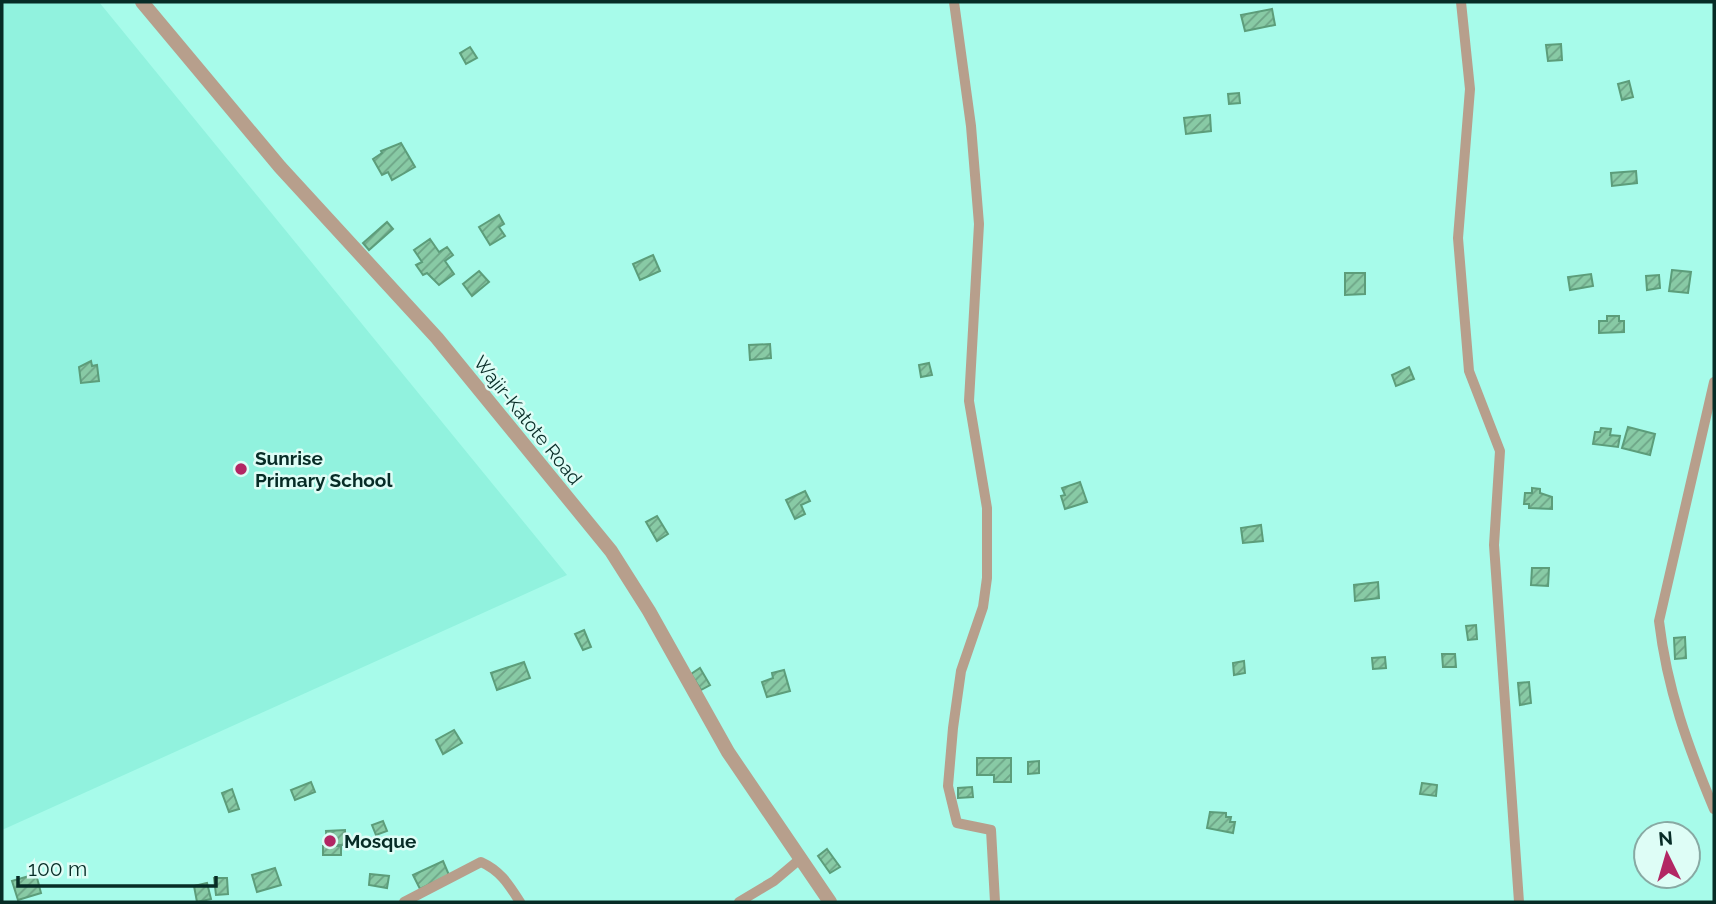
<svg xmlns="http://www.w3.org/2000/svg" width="1716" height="904" font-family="Raleway,sans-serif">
<defs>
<pattern id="building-hatch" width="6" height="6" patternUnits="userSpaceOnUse" patternTransform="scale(1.75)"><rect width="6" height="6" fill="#88caa5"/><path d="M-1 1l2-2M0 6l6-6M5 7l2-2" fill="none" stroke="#6da486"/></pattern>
</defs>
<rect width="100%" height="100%" fill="#a7fbea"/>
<!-- built -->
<polygon fill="#91f2de" points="2,2 99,2 567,575 2,830"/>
<!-- building -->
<g fill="url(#building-hatch)" stroke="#5c9d7a" stroke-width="2">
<polygon points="1272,9 1275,25 1245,31 1241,15"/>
<polygon points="1561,44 1562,60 1548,61 1546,45"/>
<polygon points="470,47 477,58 466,64 460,53"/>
<polygon points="1629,81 1633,97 1622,100 1618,84"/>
<polygon points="1239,93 1240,103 1229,104 1228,94"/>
<polygon points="1210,115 1211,131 1186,134 1184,118"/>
<polygon points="401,143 415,167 392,180 388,172 382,175 373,159 382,153 381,151"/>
<polygon points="1636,171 1637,183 1612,186 1611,173"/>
<polygon points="499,215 504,224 499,227 505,236 490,245 479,227"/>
<polygon points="387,222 393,229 369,250 363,243"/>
<polygon points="430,239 439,252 447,247 453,255 445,261 454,274 439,285 427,273 423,275 416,265 422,262 414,250"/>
<polygon points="653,255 660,271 640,280 633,264"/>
<polygon points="1672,270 1691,272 1688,293 1669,291"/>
<polygon points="479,271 489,282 472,296 463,284"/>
<polygon points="1345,273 1365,273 1365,294 1345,295"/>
<polygon points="1591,274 1593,286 1570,290 1568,277"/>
<polygon points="1659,275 1660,288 1647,290 1646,276"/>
<polygon points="1607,316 1619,316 1619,321 1624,321 1624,332 1599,333 1599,321 1607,321"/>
<polygon points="770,344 771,358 750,360 749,345"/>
<polygon points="91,361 92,366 97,365 99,381 81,383 79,367"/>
<polygon points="929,363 932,375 921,377 919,365"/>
<polygon points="1409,367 1414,379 1396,386 1392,375"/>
<polygon points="1628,427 1655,434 1650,455 1622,448"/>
<polygon points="1601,428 1611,429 1610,435 1620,436 1618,447 1593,444 1595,432 1600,432"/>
<polygon points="1080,482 1087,502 1065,509 1061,496 1065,495 1062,488"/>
<polygon points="1532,488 1540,489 1540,493 1552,497 1552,509 1529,508 1529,504 1524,504 1525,493 1532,493"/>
<polygon points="805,491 810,501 801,505 805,514 795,519 786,500"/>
<polygon points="657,516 668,534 657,541 646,522"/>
<polygon points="1261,525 1263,541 1243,543 1241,528"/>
<polygon points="1532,568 1549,568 1548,586 1531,585"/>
<polygon points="1378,582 1379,598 1355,601 1354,585"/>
<polygon points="1476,625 1477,639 1468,640 1466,626"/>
<polygon points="584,630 591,647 583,650 575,634"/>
<polygon points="1685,637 1686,658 1675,659 1674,638"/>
<polygon points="1442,654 1455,654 1456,667 1443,667"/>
<polygon points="1385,657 1386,668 1373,669 1372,658"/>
<polygon points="1244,661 1245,673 1234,675 1233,663"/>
<polygon points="524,662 530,678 497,690 491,673"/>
<polygon points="700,668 710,685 701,690 691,674"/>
<polygon points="784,670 790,691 767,697 762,682 773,678 772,673"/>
<polygon points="1529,682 1531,703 1520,705 1518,683"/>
<polygon points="454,730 462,743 443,754 436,740"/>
<polygon points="977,758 1011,758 1011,782 994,782 994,775 977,775"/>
<polygon points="1039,761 1039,773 1028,774 1028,762"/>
<polygon points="311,782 315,792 295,800 291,790"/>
<polygon points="1422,783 1437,785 1436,796 1420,794"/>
<polygon points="972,787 973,797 958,798 958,788"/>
<polygon points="232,789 239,809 229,812 222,793"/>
<polygon points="1210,812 1226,813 1226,817 1231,817 1230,822 1235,822 1233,833 1207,828"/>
<polygon points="383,821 387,831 376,835 372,825"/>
<polygon points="345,830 345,845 327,845 326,831"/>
<rect x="323" y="846" width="18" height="9"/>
<polygon points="827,849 840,867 830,873 818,856"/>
<polygon points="443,861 449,875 420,889 413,875"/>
<polygon points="275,868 281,885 257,892 252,875"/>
<polygon points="36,874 41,893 18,900 12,881"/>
<polygon points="370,874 389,876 387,888 369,885"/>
<polygon points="214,878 227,878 228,894 216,895"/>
<polygon points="207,883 211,899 197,902 194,886"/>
</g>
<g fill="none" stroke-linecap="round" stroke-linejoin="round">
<!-- minor -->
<g stroke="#b79f8c" stroke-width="10">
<polyline points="954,2 971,126 979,224 969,401 987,508 987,578 983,607 961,671 953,728 948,786 957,823 991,830 995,902"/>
<polyline points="1461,2 1470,89 1458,238 1469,371 1500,451 1494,545 1519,902"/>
<path d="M1714,382L1659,621C1667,689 1688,747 1714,809"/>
<path d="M404,902L481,862C501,871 509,885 520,902"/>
<polyline points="739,902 774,881 800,859"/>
</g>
<!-- tertiary -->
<polyline stroke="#b79f8c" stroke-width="14" points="142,2 280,167 437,338 611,551 649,611 728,752 830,902"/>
</g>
<!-- markers -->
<g fill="#b22764" stroke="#defdf6" stroke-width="2.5">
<circle cx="241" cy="469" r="7"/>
<circle cx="330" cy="841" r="7"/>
</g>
<g text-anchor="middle" stroke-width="5" stroke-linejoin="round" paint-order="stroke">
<!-- street labels -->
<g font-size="19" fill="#072c26" stroke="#defdf6">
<text transform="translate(528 420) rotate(51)" y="7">Wajir-Katote Road</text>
</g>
<!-- poi labels -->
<g font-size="19" font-weight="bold" fill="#072c26" stroke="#defdf6" text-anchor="start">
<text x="255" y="465">Sunrise<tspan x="255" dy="22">Primary School</tspan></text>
<text x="344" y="848">Mosque</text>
</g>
</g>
<!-- border -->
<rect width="1716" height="904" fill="none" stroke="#072c26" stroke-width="7"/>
<!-- north arrow -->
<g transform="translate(1667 855) rotate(355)"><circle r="33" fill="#defdf6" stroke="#88a9a3" stroke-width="2"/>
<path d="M0-5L12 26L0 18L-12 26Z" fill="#b22764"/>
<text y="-10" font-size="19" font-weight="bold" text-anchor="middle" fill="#072c26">N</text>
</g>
<!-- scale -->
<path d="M18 876v10h198v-10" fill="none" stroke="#072c26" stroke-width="3.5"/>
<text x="28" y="876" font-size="21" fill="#072c26" stroke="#defdf6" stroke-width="5" paint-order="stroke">100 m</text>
</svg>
